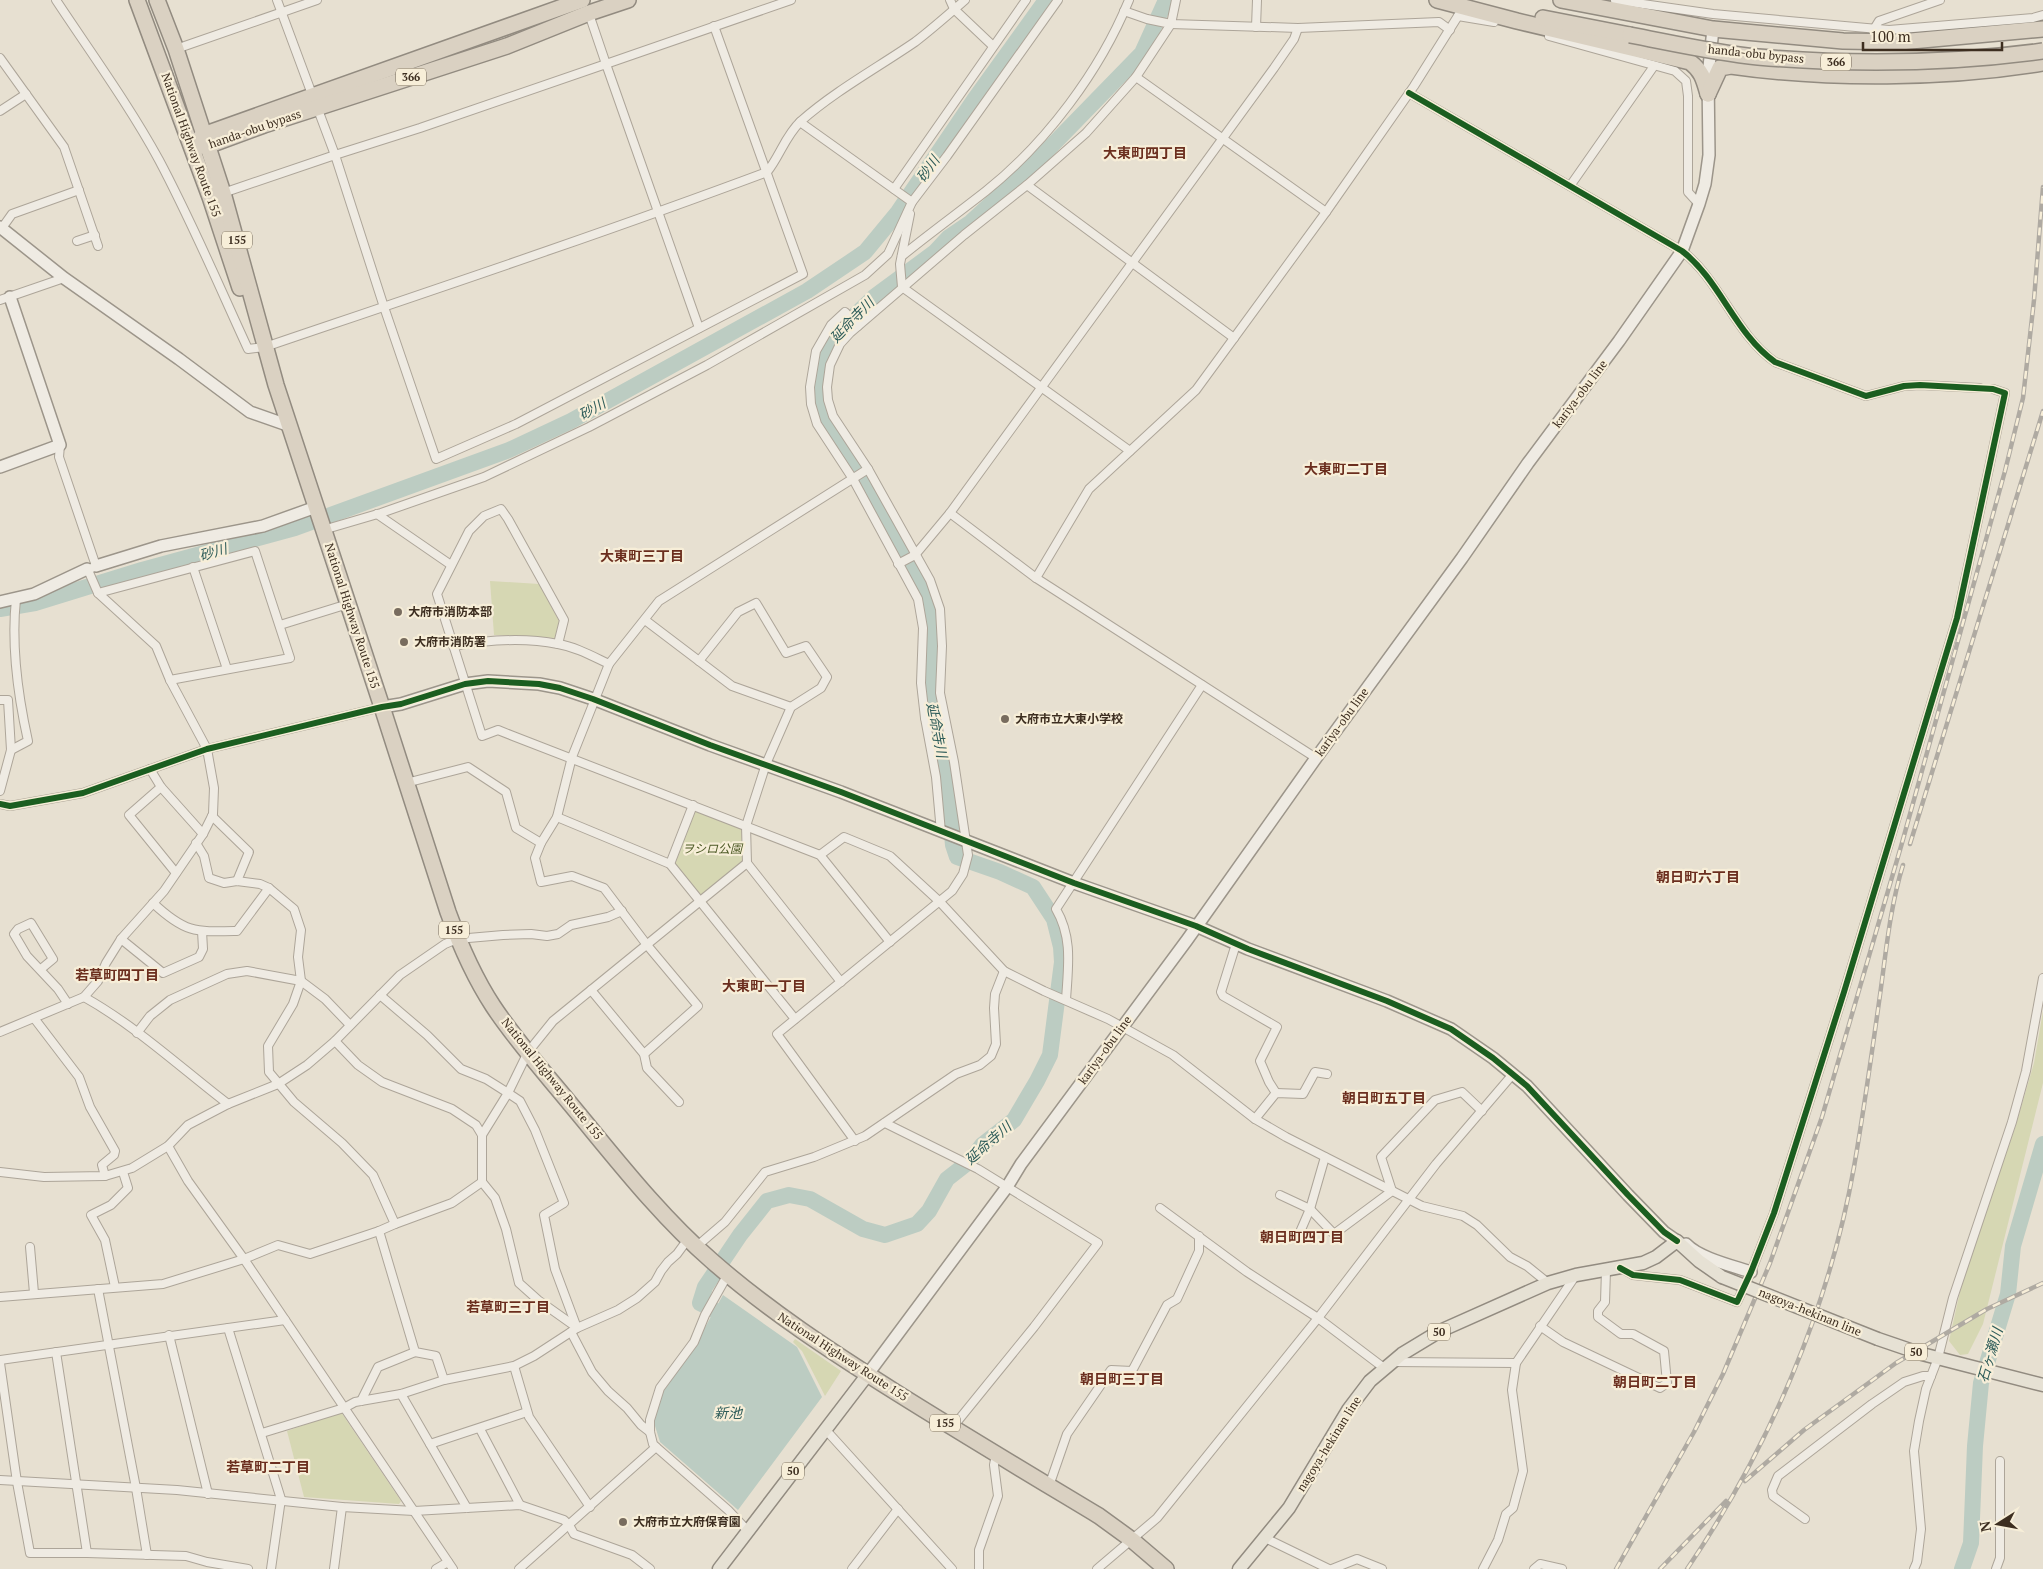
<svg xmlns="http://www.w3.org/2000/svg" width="2043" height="1569" font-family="'PT Serif','Noto Sans JP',serif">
<rect width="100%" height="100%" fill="#e7e0d1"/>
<!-- green -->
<g fill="#d6d7b3">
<polygon points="490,581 539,584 559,621 555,638 494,635"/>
<polygon points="695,809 743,829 741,846 744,861 700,896 675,863"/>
<polygon points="2043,1011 2043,1083 1983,1324 1968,1354 1960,1355 1949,1341 1963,1278 2015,1128 2034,1063"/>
<polygon points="795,1339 841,1371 825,1396 802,1351 793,1342"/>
<polygon points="341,1412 401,1501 399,1504 304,1497 287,1431"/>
</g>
<!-- water -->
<polygon fill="#bcccc2" points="723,1295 797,1347 822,1397 738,1510 660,1442 655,1426 655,1410 668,1381 688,1358"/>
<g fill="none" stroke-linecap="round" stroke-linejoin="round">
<!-- river -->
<g stroke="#bcccc2" stroke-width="16">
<polyline points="0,609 35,603 142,570 295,528 509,450 571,421 807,291 865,252 898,212 974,100 1046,0"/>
<polyline points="714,1310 700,1303 705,1287 740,1235 767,1201 789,1195 810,1199 863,1229 885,1235 917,1224 929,1211 947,1179 970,1161 982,1145 1014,1120 1037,1081 1050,1055 1062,962 1061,947 1054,919 1033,887 1000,872 957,857 953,845 946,773 931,701 932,637 926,597 873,494 840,445 822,410 818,377 821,360 830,339 874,297 935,252 949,237 971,222 1031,167 1142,53 1166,0"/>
<polyline points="1962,1569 1971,1543 1975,1446 1981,1383 2008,1294 2013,1246 2043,1144"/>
</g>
<!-- street casing -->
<g stroke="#ada599" stroke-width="10">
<g id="street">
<path d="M56,0C91,53 129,105 159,160C192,222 219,286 248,349L265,347C433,290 601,234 767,172C780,156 785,136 801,121C835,91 877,68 915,42C932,29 949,14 965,0"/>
<polyline points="277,0 313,97"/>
<polyline points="950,0 954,9 993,46"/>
<polyline points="1176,0 1171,24 1298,28 1439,22 1450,30"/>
<polyline points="1615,0 1713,14 1889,30 2033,18 2043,15"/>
<polyline points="588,11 606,64 791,0"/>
<polyline points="1460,12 1458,16 1494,22"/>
<polyline points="1256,27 1257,0"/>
<polyline points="1874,29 1879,21 1940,0"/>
<polyline points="1549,36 1675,71 1686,81 1688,96 1688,192 1699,204"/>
<polyline points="176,49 317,0"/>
<polyline points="0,58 64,147 98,246"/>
<polyline points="1136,77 1326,212"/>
<path d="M1409,93L1682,251C1720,280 1735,334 1775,362L1866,396L1904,386L1920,385L1980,388"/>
<polyline points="317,107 335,155 420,128 606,64 699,328"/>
<polyline points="0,111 26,94"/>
<polyline points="800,122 912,202"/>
<polyline points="1027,185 1234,338"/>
<polyline points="1570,186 1654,66"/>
<polyline points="894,189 1026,0"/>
<polyline points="223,193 335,155 384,307 436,459 516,424 803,274 714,26"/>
<polyline points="910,214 900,264 902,287 1130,451"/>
<polyline points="2,228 12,214 79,190"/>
<polyline points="77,241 95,235"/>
<path d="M902,256C929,234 958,213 986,191C1046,143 1100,71 1129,0"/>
<polyline points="0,300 64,278"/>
<polyline points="858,326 845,312 831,325 816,351 810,387 811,404 817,424 853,479 918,599 923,628 921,683 925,718 936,777 941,832"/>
<polyline points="950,513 1036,578 1316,758"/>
<polyline points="377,514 451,565"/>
<polyline points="323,530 381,513 484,477 589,427 707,365 865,275 888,254 912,202 947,156 1058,0"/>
<polyline points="898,564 915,555 950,513 1274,68 1294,39 1298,28"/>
<polyline points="193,567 227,669"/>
<polyline points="1036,578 1089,489 1196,390 1326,212 1414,86 1458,16"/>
<polyline points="98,593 255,551 290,658 170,680"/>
<polyline points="645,620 732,686 791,707"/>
<polyline points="280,625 348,604"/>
<polyline points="558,644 564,620 508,519 501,509 484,516 469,531 437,594 482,736 498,730 513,736 820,855 890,942"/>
<path d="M453,646C487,640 523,637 558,644C576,647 592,656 609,664L659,601L868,469"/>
<polyline points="699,661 738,612 756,603 786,653 806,646 827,677 821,688 791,707 766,764 746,826 747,863 841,982"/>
<polyline points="609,664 572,757 557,817 541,843 535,858 541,882 572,876 604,888 647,945 698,1006 644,1054"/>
<polyline points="0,700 8,700 11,750 0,791"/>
<polyline points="925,718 944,714"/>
<path d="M11,750L28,741C18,696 11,646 16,599"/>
<polyline points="150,769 161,787 203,834"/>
<polyline points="406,783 468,767 506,792 516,828 541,843"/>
<polyline points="161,787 129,815 176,873"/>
<polyline points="0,804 10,806 83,793 207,749 382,707"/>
<polyline points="212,816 249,852 237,881"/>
<polyline points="557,817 670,864 795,1019"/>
<polyline points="196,843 204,856 209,878 224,883 237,881 260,884 269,888 294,909 301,930 298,957 301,981 293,1004 268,1046 269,1072 294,1102 342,1143 373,1175 395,1224 379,1231 415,1352 436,1356 444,1380"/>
<polyline points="820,855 844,837 890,856 940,902 1004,971 1044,991 1108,1019 1173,1055 1255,1119 1286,1137 1422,1206 1463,1216 1477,1225 1510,1257 1527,1266 1548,1283"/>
<polyline points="670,864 693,805"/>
<path d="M153,903C185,933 195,932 237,931L269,888"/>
<polyline points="121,939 163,973 199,957 203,949 202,931"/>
<polyline points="1236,944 1221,992 1223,996 1277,1027 1260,1061 1269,1082 1276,1093"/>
<polyline points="41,969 53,959 31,923 18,929 14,934 27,956 58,989 68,1004"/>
<polyline points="591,990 644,1054 647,1068 679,1102"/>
<polyline points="380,995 427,1035 461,1069 486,1079 508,1093 482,1135"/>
<path d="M84,997C136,1026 181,1068 228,1104"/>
<path d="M1066,1000C1068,967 1073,938 1056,909L1202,685"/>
<polyline points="34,1018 79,1077 90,1107 115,1151 114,1155 102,1165 105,1176"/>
<polyline points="0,1032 84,997 98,981 106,963 121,939 164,891 203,834 213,814 214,788 207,749 170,680 156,646 98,593 88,570 96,566 59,457 60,445"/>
<polyline points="137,1033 150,1016 170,1000 227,974 247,971 301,981 325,999 350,1025"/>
<polyline points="335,1041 358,1065 382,1082 452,1109 476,1125 482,1135 482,1182 495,1198 506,1229 519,1283 538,1300 576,1327"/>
<polyline points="1255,1119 1276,1093 1303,1094 1315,1072 1327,1074"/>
<polyline points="885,1123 978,1169 1098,1243 1034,1327 952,1428"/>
<polyline points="855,1141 777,1034 952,891 963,874 968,855 954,762 940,693 942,646 940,609 930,580 868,469 833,416 828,400 827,387 830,365 840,344 850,333 964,235 1027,185 1086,133 1136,77 1171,24 1147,19 1124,11"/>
<polyline points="168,1146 188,1181 244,1259 453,1569"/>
<polyline points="0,1172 44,1177 105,1176 132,1168 168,1146 188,1125 228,1104 278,1084 307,1065 335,1041 400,975 445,944 457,939 503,935 531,934 547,936 558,934 571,925 608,917 622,911"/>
<polyline points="1280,1195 1310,1209 1334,1234 1392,1191 1381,1157 1435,1100 1462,1092 1482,1111"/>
<polyline points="1160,1208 1247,1272 1318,1318 1384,1368"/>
<polyline points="395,1224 452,1203 482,1182"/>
<polyline points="1297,1239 1310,1209 1325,1157"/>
<polyline points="30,1247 34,1293"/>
<polyline points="696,1247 725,1222 765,1172 814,1157 865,1136 956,1074 980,1065 991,1056 996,1044 994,1008 995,994 1004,971"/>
<polyline points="1621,1268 1633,1275 1680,1280 1737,1302 1751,1272 1774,1213 1844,992 1957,618 2005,393 1993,389"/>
<polyline points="728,1274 705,1315 694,1342 660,1388 650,1420 650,1432 653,1444 656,1447 728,1510 747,1530"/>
<polyline points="115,1287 105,1240 91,1215 111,1205 128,1188 123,1172"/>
<polyline points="98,1289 136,1488 147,1555"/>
<polyline points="0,1297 163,1284 244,1259 278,1245 310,1254 379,1231"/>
<polyline points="1540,1326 1563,1342 1660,1388 1667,1383 1664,1351 1633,1334 1621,1334 1598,1317 1598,1311 1605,1302 1606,1270"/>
<polyline points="228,1328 281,1499 271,1569"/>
<polyline points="577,1328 555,1269 544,1215 564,1203 535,1130 520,1101 508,1093 528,1052 553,1021 747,863"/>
<polyline points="571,1332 592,1372 608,1391 627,1408 641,1425 650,1432"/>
<polyline points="169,1335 208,1494"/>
<polyline points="56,1352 87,1553"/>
<polyline points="0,1360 285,1320"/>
<polyline points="1393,1362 1516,1363"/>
<polyline points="0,1363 17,1482 30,1553 87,1553 186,1556 207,1562 248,1569"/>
<polyline points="514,1366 529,1417 590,1507"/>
<polyline points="401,1394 467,1508"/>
<polyline points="361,1401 378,1367 415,1352"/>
<polyline points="480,1429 520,1505"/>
<polyline points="825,1429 952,1569"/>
<polyline points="262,1433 344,1408 355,1402 401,1394 444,1380 514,1366 534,1356 577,1328 618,1310 637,1298 655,1282 661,1271 668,1262 677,1254 688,1239"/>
<polyline points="430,1444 527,1412"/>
<polyline points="0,1480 177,1490 342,1507 414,1511 520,1505 564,1520 569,1525 574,1534 632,1555 650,1569"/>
<polyline points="1049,1486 1067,1434 1111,1370 1132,1371 1167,1305 1177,1299 1199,1251 1199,1236"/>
<polyline points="1805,1519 1773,1496 1772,1490 1778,1476 1872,1404 1904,1382 1923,1376 1931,1376"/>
<polyline points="1265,1538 1329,1569"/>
<polyline points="334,1569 342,1507"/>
<polyline points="436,1569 448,1562"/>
<polyline points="519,1569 656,1447"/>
<polyline points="852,1569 898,1509"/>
<polyline points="979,1569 979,1550 998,1496 994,1465 996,1454"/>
<polyline points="1097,1569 1157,1518 1318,1318 1436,1164 1513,1074"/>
<polyline points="1332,1569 1357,1559 1382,1569"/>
<polyline points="1483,1569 1498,1540 1506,1514 1513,1508 1523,1471 1512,1390 1516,1363 1576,1275"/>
<polyline points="1534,1569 1540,1564 1562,1569"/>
<polyline points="1914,1569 1917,1562 1921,1529 1914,1451 1919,1421 1926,1389 1938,1358 1953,1298 2012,1122 2026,1071 2043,978"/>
<polyline points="1996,1569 2000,1558 2000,1461"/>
</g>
</g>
<!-- secondary casing -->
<g stroke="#9c958a" stroke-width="14">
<g id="secondary">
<polyline points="0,227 64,278 179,359 250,412 290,426"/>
<polyline points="0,467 60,445 10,297"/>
<polyline points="96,566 161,546 263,526 316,507"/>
<polyline points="0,602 34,594 87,569"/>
<polyline points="382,707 401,704 465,684 488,681 539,684 560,688 593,699 710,745 841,792 1074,883 1196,926 1248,949 1387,1001 1451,1029 1493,1058 1527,1086 1628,1195 1664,1232 1677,1241"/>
<path d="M1686,1244C1699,1258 1733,1266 1751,1272"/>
<polyline points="868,1374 1007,1187 1021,1164 1187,940 1316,758 1462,558 1528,463 1619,341 1682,251 1699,204 1705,184 1709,155 1708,76 1713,29"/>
</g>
</g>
<!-- primary casing -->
<g stroke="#928b80" stroke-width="15">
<g id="primary">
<polyline points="1878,1339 1922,1354 2043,1385"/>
<polyline points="719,1569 868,1374"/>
<polyline points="1239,1569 1289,1508 1348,1410 1370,1381 1402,1354 1440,1331 1548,1283 1576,1275 1643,1263 1656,1257 1677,1241 1699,1261 1722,1277"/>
</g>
</g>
<!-- highway casing -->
<g stroke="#928b80" stroke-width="18">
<g id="highway">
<polyline points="137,0 210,197 240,288"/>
<path d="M157,0L176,49L223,193L276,385L382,707L448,912C460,945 474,977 493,1006C516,1041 545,1073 572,1106C616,1159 660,1216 712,1261C769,1311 832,1352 897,1393C964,1435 1031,1475 1099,1516L1132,1540L1166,1569"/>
<path d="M1437,0L1517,21L1690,62C1702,71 1704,80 1708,94"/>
<polyline points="1561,0 1713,29 1843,41 1900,42 2043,29"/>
<polyline points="1543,18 1630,35"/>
<path d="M1708,94L1720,68L1731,66C1828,80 1946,79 2043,63"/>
<polyline points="196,142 203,135 582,0"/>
<polyline points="192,146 207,146 264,125 507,46 589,13 628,0"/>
</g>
</g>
<!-- street -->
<use href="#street" stroke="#efebe3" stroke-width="8"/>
<!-- secondary -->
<use href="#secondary" stroke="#efebe3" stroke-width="11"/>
<!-- primary -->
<use href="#primary" stroke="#e6e1d4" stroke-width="12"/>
<!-- highway -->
<use href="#highway" stroke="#dad1c2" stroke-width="15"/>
<!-- rail casing -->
<g stroke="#afaaa2" stroke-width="4.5">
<g id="rail">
<polyline points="1910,844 2043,411"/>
<polyline points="1745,1481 1804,1430 1896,1363 1987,1309 2043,1283"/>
<polyline points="1616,1569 1694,1432 1723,1374 1770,1263 1822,1117 1902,843 2005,471 2023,398 2034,300 2043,187"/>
<polyline points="1660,1569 1726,1501"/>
<path d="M1687,1569C1768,1450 1829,1309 1854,1167C1864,1110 1872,1052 1880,995C1886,952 1890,907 1903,865"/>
</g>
</g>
<!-- rail -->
<use href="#rail" stroke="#f7eed8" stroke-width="2.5" stroke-dasharray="8" stroke-linecap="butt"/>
<!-- primary-bridge casing -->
<g stroke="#928b80" stroke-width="15" stroke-linecap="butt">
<polyline id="primary-bridge" points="1722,1277 1878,1339"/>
</g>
<!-- highway-bridge casing -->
<g stroke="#928b80" stroke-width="18" stroke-linecap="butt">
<path id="highway-bridge" d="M1630,35C1672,43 1715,53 1758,57C1853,65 1948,64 2043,51"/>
</g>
<!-- primary-bridge -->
<use href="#primary-bridge" stroke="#e6e1d4" stroke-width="12"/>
<!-- highway-bridge -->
<use href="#highway-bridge" stroke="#dad1c2" stroke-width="15"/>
<!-- cycleway casing -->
<g stroke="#f7eed8" stroke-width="9">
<g id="cycleway">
<path d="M1409,93L1682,251C1720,280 1735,334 1775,362L1866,396L1904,386L1920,385L1993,389L2005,393L1957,618L1844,992L1774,1213L1751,1272L1737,1302L1680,1280L1633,1275L1620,1268"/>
<polyline points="0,804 10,806 83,793 207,749 382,707 401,704 465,684 488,681 539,684 560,688 593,699 710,745 841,792 1074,883 1196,926 1248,949 1387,1001 1451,1029 1493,1058 1527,1086 1628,1195 1664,1232 1677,1241"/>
</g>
</g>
<!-- cycleway -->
<use href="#cycleway" stroke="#1b5e20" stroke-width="6"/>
</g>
<!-- markers -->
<g fill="#786c5e" stroke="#f7eed8" stroke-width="2">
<circle cx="398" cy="612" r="5"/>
<circle cx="404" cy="642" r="5"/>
<circle cx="1005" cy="719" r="5"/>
<circle cx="623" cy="1522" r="5"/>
</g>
<g text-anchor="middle" stroke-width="4.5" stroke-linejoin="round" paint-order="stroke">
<!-- shield labels -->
<g fill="#f7eed8" stroke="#756857" stroke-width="1">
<rect x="1821" y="53.5" width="30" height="17" rx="4"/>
<rect x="396" y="68.5" width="30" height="17" rx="4"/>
<rect x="222" y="231.5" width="30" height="17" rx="4"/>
<rect x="439" y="921.5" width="30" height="17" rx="4"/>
<rect x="1428" y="1323.5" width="22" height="17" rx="4"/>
<rect x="1905" y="1343.5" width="22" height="17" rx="4"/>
<rect x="930" y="1414.5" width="30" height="17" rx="4"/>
<rect x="782" y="1462.5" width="22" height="17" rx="4"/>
</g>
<g font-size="11" font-weight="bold" fill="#3d2e20">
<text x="1836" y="66">366</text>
<text x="411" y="81">366</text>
<text x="237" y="244">155</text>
<text x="454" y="934">155</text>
<text x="1439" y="1336">50</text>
<text x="1916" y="1356">50</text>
<text x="945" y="1427">155</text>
<text x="793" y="1475">50</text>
</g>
<!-- street labels -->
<g font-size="12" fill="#3d2e20" stroke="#f7eed8">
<text transform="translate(1756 54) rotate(6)" y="4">handa-obu bypass</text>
<text transform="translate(255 129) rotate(-19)" y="4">handa-obu bypass</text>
<text transform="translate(191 145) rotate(70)" y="4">National Highway Route 155</text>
<text transform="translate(1580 394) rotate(-53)" y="4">kariya-obu line</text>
<text transform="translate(352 616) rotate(72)" y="4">National Highway Route 155</text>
<text transform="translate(1342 722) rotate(-54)" y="4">kariya-obu line</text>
<text transform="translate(1105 1050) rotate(-54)" y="4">kariya-obu line</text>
<text transform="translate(552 1079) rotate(51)" y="4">National Highway Route 155</text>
<text transform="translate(1810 1312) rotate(22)" y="4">nagoya-hekinan line</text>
<text transform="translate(843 1357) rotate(33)" y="4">National Highway Route 155</text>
<text transform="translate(1329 1444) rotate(-58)" y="4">nagoya-hekinan line</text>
</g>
<!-- poi labels -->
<g font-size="12" font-weight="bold" fill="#3d2e20" stroke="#f7eed8" text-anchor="start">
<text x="408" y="616">大府市消防本部</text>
<text x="414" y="646">大府市消防署</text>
<text x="1015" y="723">大府市立大東小学校</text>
<text x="633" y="1526">大府市立大府保育園</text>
</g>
<!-- park labels -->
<g font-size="12" font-style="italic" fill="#4d5a26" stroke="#f7eed8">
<text x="712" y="853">ヲシロ公園</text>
</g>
<!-- neighbourhood labels -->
<g font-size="14" font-weight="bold" fill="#6b2e1e" stroke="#f7eed8">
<text x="1145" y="158">大東町四丁目</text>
<text x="1346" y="474">大東町二丁目</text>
<text x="642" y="561">大東町三丁目</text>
<text x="1698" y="882">朝日町六丁目</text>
<text x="117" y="980">若草町四丁目</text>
<text x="764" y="991">大東町一丁目</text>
<text x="1384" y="1103">朝日町五丁目</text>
<text x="1302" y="1242">朝日町四丁目</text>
<text x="508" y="1312">若草町三丁目</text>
<text x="1122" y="1384">朝日町三丁目</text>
<text x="1655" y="1387">朝日町二丁目</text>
<text x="268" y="1472">若草町二丁目</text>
</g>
<!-- water labels -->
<g font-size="14" font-style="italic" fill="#2f5d5a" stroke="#f7eed8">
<text transform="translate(928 169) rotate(-55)" y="5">砂川</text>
<text transform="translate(852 320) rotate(-46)" y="5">延命寺川</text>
<text transform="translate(592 409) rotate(-29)" y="5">砂川</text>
<text transform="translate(213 552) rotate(-16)" y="5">砂川</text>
<text transform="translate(937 730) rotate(79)" y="5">延命寺川</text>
<text transform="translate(988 1143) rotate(-41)" y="5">延命寺川</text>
<text transform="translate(1990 1355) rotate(-74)" y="5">石ヶ瀬川</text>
<text x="728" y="1418">新池</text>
</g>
</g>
<!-- north arrow -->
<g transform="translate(1998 1524) rotate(259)" stroke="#f7eed8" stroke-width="4" paint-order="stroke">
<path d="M0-4L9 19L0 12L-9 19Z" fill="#3d2e20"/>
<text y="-8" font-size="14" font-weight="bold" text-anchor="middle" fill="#3d2e20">N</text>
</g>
<!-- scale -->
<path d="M1863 42v8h139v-8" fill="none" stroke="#3d2e20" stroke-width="2.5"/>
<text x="1870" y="42" font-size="15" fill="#3d2e20" stroke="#f7eed8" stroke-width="4" paint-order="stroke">100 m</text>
</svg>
